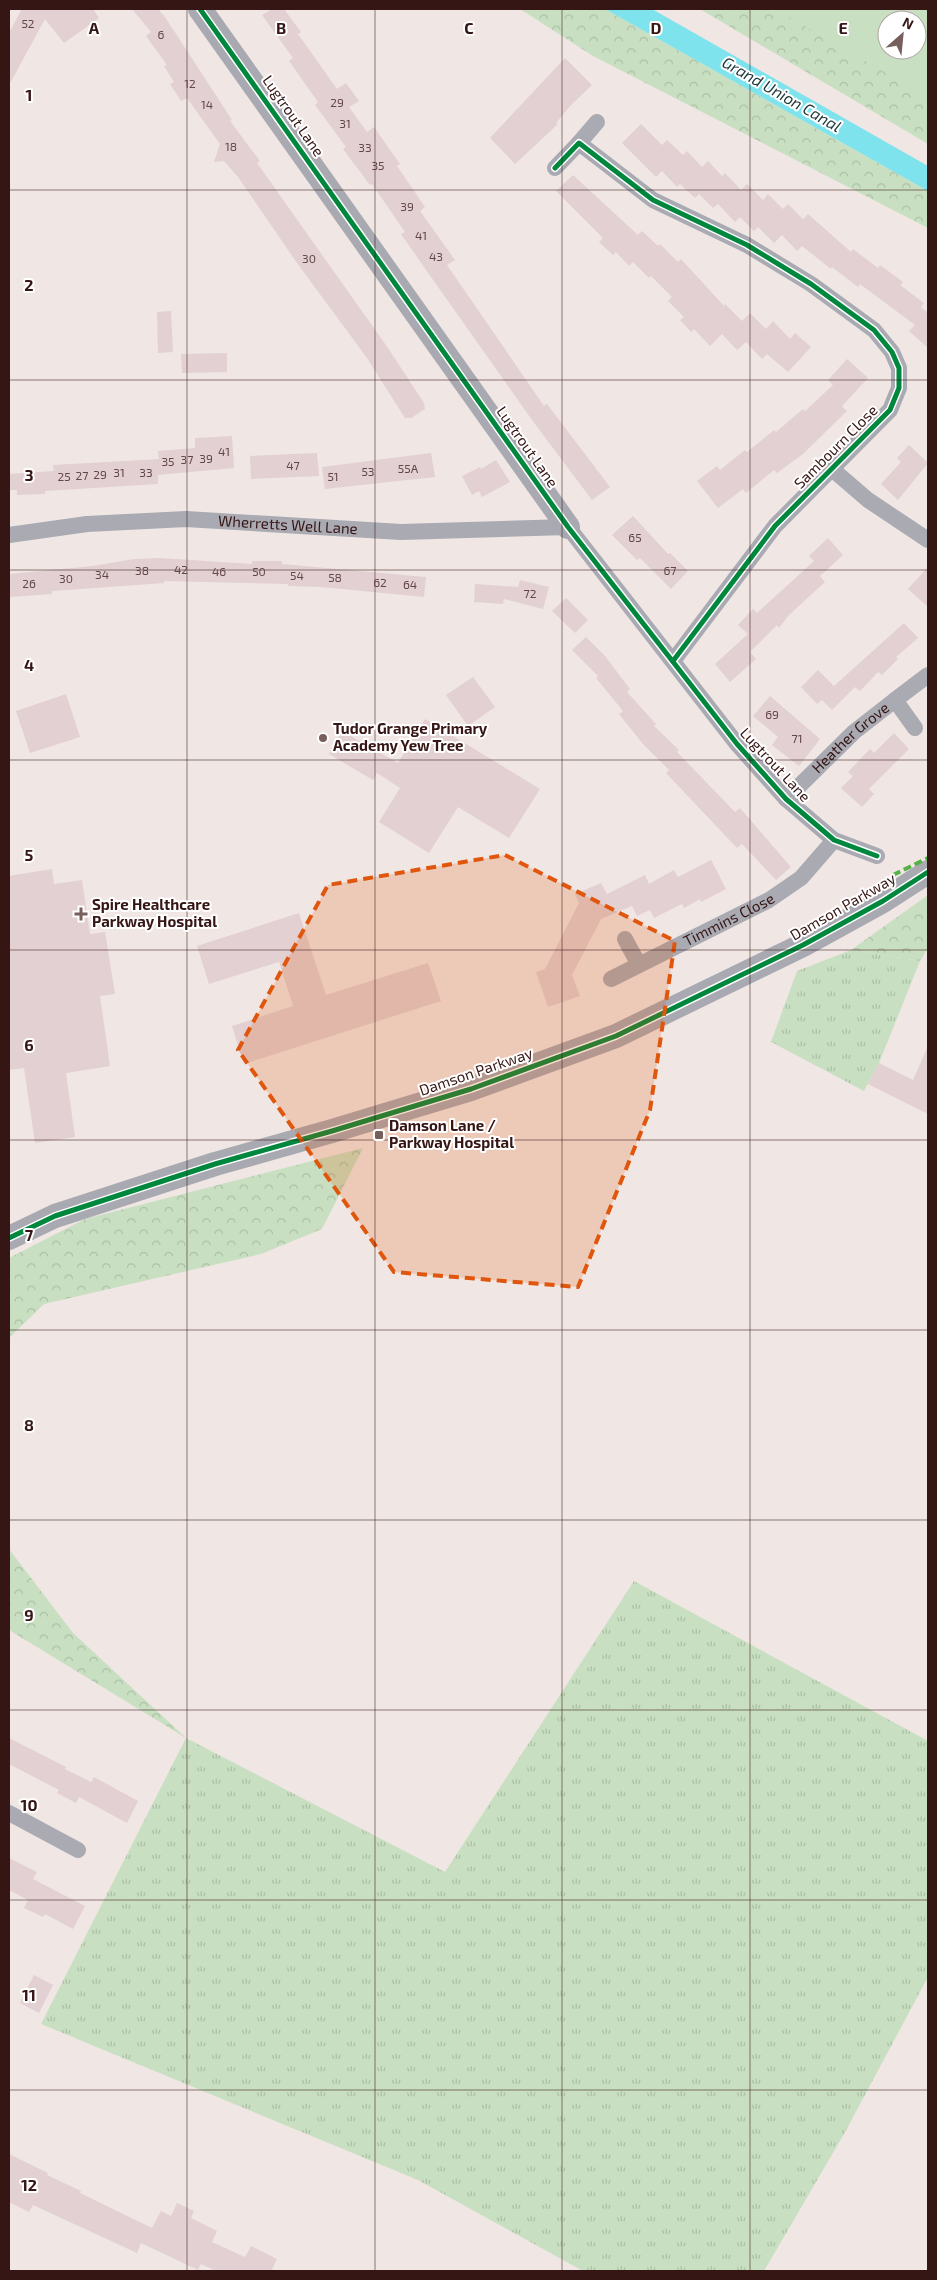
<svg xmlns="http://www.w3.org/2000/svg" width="937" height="2280" font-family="'Exo 2',sans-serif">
<defs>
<pattern id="grass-tufts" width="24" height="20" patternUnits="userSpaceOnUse" patternTransform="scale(1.25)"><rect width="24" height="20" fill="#c8e0c1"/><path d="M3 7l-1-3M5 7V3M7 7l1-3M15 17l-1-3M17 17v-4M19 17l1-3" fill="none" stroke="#acbfa5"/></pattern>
<pattern id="forest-crowns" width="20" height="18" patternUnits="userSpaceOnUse" patternTransform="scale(1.25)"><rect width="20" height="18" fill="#c8e0c1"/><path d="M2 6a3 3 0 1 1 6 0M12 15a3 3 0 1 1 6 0" fill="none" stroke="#acbfa5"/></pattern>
</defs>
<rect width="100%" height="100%" fill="#f0e6e4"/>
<!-- grass -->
<g fill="url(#grass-tufts)">
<polygon points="851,950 920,961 879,1063 864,1091 771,1042 797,971"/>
<polygon points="634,1581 928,1741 928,1977 844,2134 764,2271 583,2271 418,2180 41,2024 186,1738 445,1872"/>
</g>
<!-- forest -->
<g fill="url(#forest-crowns)">
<polygon points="520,9 605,9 928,191 928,228 593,56"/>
<polygon points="700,9 844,9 887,50 917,50 928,53 928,144"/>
<polygon points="928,895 928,948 920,961 851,950"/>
<polygon points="363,1148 322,1229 261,1254 44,1304 9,1338 9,1258 85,1219"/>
<polygon points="9,1549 73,1633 186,1738 9,1630"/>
</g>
<!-- park -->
<path fill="#c8e0c1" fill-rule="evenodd" d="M775,9H928V97ZM887,20H917V50H887Z"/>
<!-- water -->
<polygon fill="#7ee3ec" points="605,9 652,9 928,166 928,191"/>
<!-- building -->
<g fill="#e2d0d3">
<polygon points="22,9 93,9 99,18 64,43 45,19 9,85 9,33"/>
<polygon points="132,9 158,9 165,17 232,120 230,121 260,161 257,163 388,348 424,403 425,409 411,418 405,418 367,358 297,263 238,177 224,161 214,162 220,144 187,98 181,101 170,84 174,82 164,66 167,65 146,36 151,32"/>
<polygon points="272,9 284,9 301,32 298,34 337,89 346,83 359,101 349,107 367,132 374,127 400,164 397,166 425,207 420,211 455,260 447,265 544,406 547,404 610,487 592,500 532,420 431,277 401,234 405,232 372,184 370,185 343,149 346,147 315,105 318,102 289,61 293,58 262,15"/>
<polygon points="565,58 592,85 571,105 556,123 558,124 515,164 490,138"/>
<polygon points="641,124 662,145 667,140 683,155 687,151 702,167 708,161 722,176 725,173 741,190 747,184 763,200 768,194 783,209 788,204 803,219 808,214 851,252 853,249 878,268 880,265 903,282 900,285 924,303 921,307 927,312 928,311 928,348 909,331 915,325 860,284 858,287 832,267 831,269 802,246 797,251 782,235 774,243 758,227 754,231 740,217 735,222 718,204 713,208 699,194 695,198 680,184 677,187 662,171 656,177 622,143"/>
<polygon points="573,175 638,235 642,231 658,246 660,244 678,262 681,259 724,306 725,304 742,321 750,313 766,329 773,321 790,339 795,333 811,347 788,372 767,354 762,359 746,342 737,350 722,334 710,346 694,329 691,332 680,320 684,317 668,301 672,297 651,276 649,278 633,262 629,266 616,252 613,255 599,242 603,238 556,191"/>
<polygon points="171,311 173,352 158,353 157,312"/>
<polygon points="227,353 227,372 182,373 181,354"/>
<polygon points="847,359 868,378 842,406 847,411 803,454 777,473 774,470 746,493 743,489 718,508 697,481 717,466 720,470 745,450 747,452 774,430 776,432 803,409 805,411 833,385 828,380"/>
<polygon points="232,436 234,468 158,475 158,484 45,491 45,494 17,495 17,490 9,490 9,474 54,471 53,465 159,459 158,451 195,448 195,438"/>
<polygon points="909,445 928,463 898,500 881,484 901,462 897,458"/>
<polygon points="317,453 319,476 251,479 250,456"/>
<polygon points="431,453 435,477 325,489 322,467"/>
<polygon points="496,460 510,482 482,497 479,491 472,495 462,476 480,467 481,469"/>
<polygon points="633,516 668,554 670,553 688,571 671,589 640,558 637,560 612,535"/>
<polygon points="828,538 843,555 820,576 825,582 789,615 779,628 777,625 750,652 756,659 730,682 715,664 748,634 738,625 753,609 757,613 814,561 809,556"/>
<polygon points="160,558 252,564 252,561 282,561 282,564 426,577 424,597 321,587 288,586 288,584 164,581 164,583 52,591 52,594 9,597 9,574 93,566 134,559"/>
<polygon points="928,567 928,607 908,589"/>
<polygon points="520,580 549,587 543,609 504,599 503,604 474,602 475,584 518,587"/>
<polygon points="566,598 588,620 575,633 552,611"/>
<polygon points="904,623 918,638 896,657 898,659 882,675 878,672 860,691 855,687 832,710 822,700 817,704 801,687 818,670 834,686"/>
<polygon points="586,637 605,656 630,689 627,692 656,724 654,726 679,750 677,752 735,812 740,808 791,867 776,880 742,844 737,848 666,773 669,770 643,744 619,714 623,711 596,678 598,676 572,650"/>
<polygon points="473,677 495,707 468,726 446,695"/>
<polygon points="66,694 80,737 30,753 16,711"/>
<polygon points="770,696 820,739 799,766 772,745 778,737 753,716"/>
<polygon points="425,719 540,789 509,838 458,807 429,853 379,822 400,788 377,773 373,780 329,754 342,731 398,763"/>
<polygon points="894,733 909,749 869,789 874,794 862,807 841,788 853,776 848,772 870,749 874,753"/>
<polygon points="711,860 726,889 701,902 700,899 684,908 682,904 654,918 650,910 637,916 632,906 601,919 572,975 580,996 548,1007 536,972 545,969 579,903 575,894 601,883 607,894 645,875 649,884 674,870 678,877"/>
<polygon points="52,869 54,884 82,880 90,934 105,932 115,994 100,996 110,1066 66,1073 75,1137 35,1143 24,1068 9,1070 9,876"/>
<polygon points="299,913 326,995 428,963 441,1001 244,1064 232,1026 293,1006 279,962 209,984 197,946"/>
<polygon points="928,1046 928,1114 868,1084 879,1063 913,1080"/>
<polygon points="9,1738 66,1767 65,1769 91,1782 94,1777 138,1801 127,1823 79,1797 76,1803 57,1793 59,1790 9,1764"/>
<polygon points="9,1858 37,1872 33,1879 85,1906 73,1929 45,1914 43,1917 24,1908 28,1900 9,1890"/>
<polygon points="34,1975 53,1985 39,2013 20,2003"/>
<polygon points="9,2154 48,2173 47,2175 81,2191 80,2193 152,2228 161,2211 171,2216 177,2203 194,2211 191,2218 217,2231 212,2242 245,2257 251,2246 277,2259 272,2269 276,2271 216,2271 201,2264 198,2270 141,2243 137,2253 33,2205 29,2212 9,2202"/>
</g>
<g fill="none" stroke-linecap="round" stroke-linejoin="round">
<!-- street -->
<g stroke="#a9aab2" stroke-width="16">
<polyline points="579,143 597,122"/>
<polyline points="555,168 579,143 653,200 747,245 811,284 874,330 892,352 899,368 899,388 890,410 775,526 673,661"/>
<polyline points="832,469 868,500 928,540"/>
<path id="s1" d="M9,535L87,524L186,519L401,532L568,527L737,744L786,799L834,840L877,856"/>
<polyline points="895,700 928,675"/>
<path id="s2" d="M786,799L854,732L895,700L915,728"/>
<polyline points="625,939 639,965"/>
<path id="s3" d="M611,979L769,900L801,878L834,840"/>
<polyline points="9,1813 78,1850"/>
</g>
<!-- secondary -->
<g stroke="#a9a9b1" stroke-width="24">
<polyline points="200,9 568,527"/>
<polyline points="9,1238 55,1216 215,1164 332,1131 471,1089 616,1036 803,945 883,901 928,872"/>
</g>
<!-- quiet -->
<polyline stroke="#56b144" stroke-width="4" stroke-dasharray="8 4" stroke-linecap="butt" points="893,875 928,858"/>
<!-- cycleway casing -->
<g stroke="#fff" stroke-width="8">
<g id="cycleway">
<polyline points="200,9 568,527 737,744 786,799 834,840 877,856"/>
<polyline points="555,168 579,143 653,200 747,245 811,284 874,330 892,352 899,368 899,388 890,410 775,526 673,661"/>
<polyline points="9,1238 55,1216 215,1164 332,1131 471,1089 616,1036 803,945 883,901 928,872"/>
</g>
</g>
<!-- cycleway -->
<use href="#cycleway" stroke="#00873e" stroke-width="5"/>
</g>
<!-- marked area -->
<path fill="#df560c" fill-opacity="0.2" stroke="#df560c" stroke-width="4" stroke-dasharray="10 6" stroke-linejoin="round" d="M505,855L675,941L650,1110L578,1287L394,1272L238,1050L328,885Z"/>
<!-- grid -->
<path fill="none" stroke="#361615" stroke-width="1" stroke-opacity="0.55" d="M187,9V2271M375,9V2271M562,9V2271M750,9V2271M9,190H928M9,380H928M9,570H928M9,760H928M9,950H928M9,1140H928M9,1330H928M9,1520H928M9,1710H928M9,1900H928M9,2090H928"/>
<!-- markers -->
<g fill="#775f5d" stroke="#fff" stroke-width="2">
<circle cx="323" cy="738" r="5"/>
<path d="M78.5 906.5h5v5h5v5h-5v5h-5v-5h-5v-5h5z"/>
<rect x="374" y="1130" width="10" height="10" rx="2.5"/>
</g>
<g text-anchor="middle" stroke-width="4" stroke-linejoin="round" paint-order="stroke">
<!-- number labels -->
<g font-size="12" fill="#634646">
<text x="28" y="28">52</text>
<text x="161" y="39">6</text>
<text x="190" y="88">12</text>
<text x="337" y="107">29</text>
<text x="207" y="109">14</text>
<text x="345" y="128">31</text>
<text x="231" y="151">18</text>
<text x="365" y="152">33</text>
<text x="378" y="170">35</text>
<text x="407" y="211">39</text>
<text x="421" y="240">41</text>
<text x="436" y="261">43</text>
<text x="309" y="263">30</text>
<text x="224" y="456">41</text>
<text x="206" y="463">39</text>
<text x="187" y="464">37</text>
<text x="168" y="466">35</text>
<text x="293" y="470">47</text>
<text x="408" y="473">55A</text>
<text x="368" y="476">53</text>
<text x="119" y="477">31</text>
<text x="146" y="477">33</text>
<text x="100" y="479">29</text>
<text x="82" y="480">27</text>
<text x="64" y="481">25</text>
<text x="333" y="481">51</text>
<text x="635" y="542">65</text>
<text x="181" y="574">42</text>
<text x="142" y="575">38</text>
<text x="670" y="575">67</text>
<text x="219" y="576">46</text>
<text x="259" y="576">50</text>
<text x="102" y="579">34</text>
<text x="297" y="580">54</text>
<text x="335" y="582">58</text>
<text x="66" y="583">30</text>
<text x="380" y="587">62</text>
<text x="29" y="588">26</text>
<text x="410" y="589">64</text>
<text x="530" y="598">72</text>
<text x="772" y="719">69</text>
<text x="797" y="743">71</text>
</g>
<!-- street labels -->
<g font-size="15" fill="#361615" stroke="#fff">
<text transform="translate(293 116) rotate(55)" y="5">Lugtrout Lane</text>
<text transform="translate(527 447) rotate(55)" y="5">Lugtrout Lane</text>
<text transform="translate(836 447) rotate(-45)" y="5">Sambourn Close</text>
<text dy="5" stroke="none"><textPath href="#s1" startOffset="280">Wherretts Well Lane</textPath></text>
<text dy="5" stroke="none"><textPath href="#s2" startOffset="89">Heather Grove</textPath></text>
<text transform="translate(775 765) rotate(47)" y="5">Lugtrout Lane</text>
<text transform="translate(843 907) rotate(-30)" y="5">Damson Parkway</text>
<text dy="5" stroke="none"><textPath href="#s3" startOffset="132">Timmins Close</textPath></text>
<text transform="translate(476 1072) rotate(-19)" y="5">Damson Parkway</text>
</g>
<!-- poi labels -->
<g font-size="15" font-weight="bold" fill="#361615" stroke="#fff" text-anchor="start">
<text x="333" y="734">Tudor Grange Primary<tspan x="333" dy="17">Academy Yew Tree</tspan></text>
<text x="92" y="910">Spire Healthcare<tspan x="92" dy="17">Parkway Hospital</tspan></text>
<text x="389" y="1131">Damson Lane /<tspan x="389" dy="17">Parkway Hospital</tspan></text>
</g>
<!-- water labels -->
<g font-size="16" font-style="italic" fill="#20383b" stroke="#fff">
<text transform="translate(782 94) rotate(30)" y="6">Grand Union Canal</text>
</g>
</g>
<g font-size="16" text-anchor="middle" font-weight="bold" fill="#361615" stroke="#fff" stroke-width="4" stroke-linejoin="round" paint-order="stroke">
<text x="94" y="34">A</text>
<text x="281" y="34">B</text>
<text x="469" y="34">C</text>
<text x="656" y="34">D</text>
<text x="843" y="34">E</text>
<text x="29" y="101">1</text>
<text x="29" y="291">2</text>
<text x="29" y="481">3</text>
<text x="29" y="671">4</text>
<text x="29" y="861">5</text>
<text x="29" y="1051">6</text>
<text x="29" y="1241">7</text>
<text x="29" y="1431">8</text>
<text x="29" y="1621">9</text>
<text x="29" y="1811">10</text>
<text x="29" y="2001">11</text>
<text x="29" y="2191">12</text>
</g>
<!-- border -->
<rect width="937" height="2280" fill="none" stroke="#361615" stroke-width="20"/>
<!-- north arrow -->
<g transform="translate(902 35) rotate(27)"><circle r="24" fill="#ffffff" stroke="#afa2a1"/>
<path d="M0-4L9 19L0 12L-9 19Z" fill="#775f5d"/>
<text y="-8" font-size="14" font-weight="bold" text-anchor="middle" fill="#361615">N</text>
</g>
</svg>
